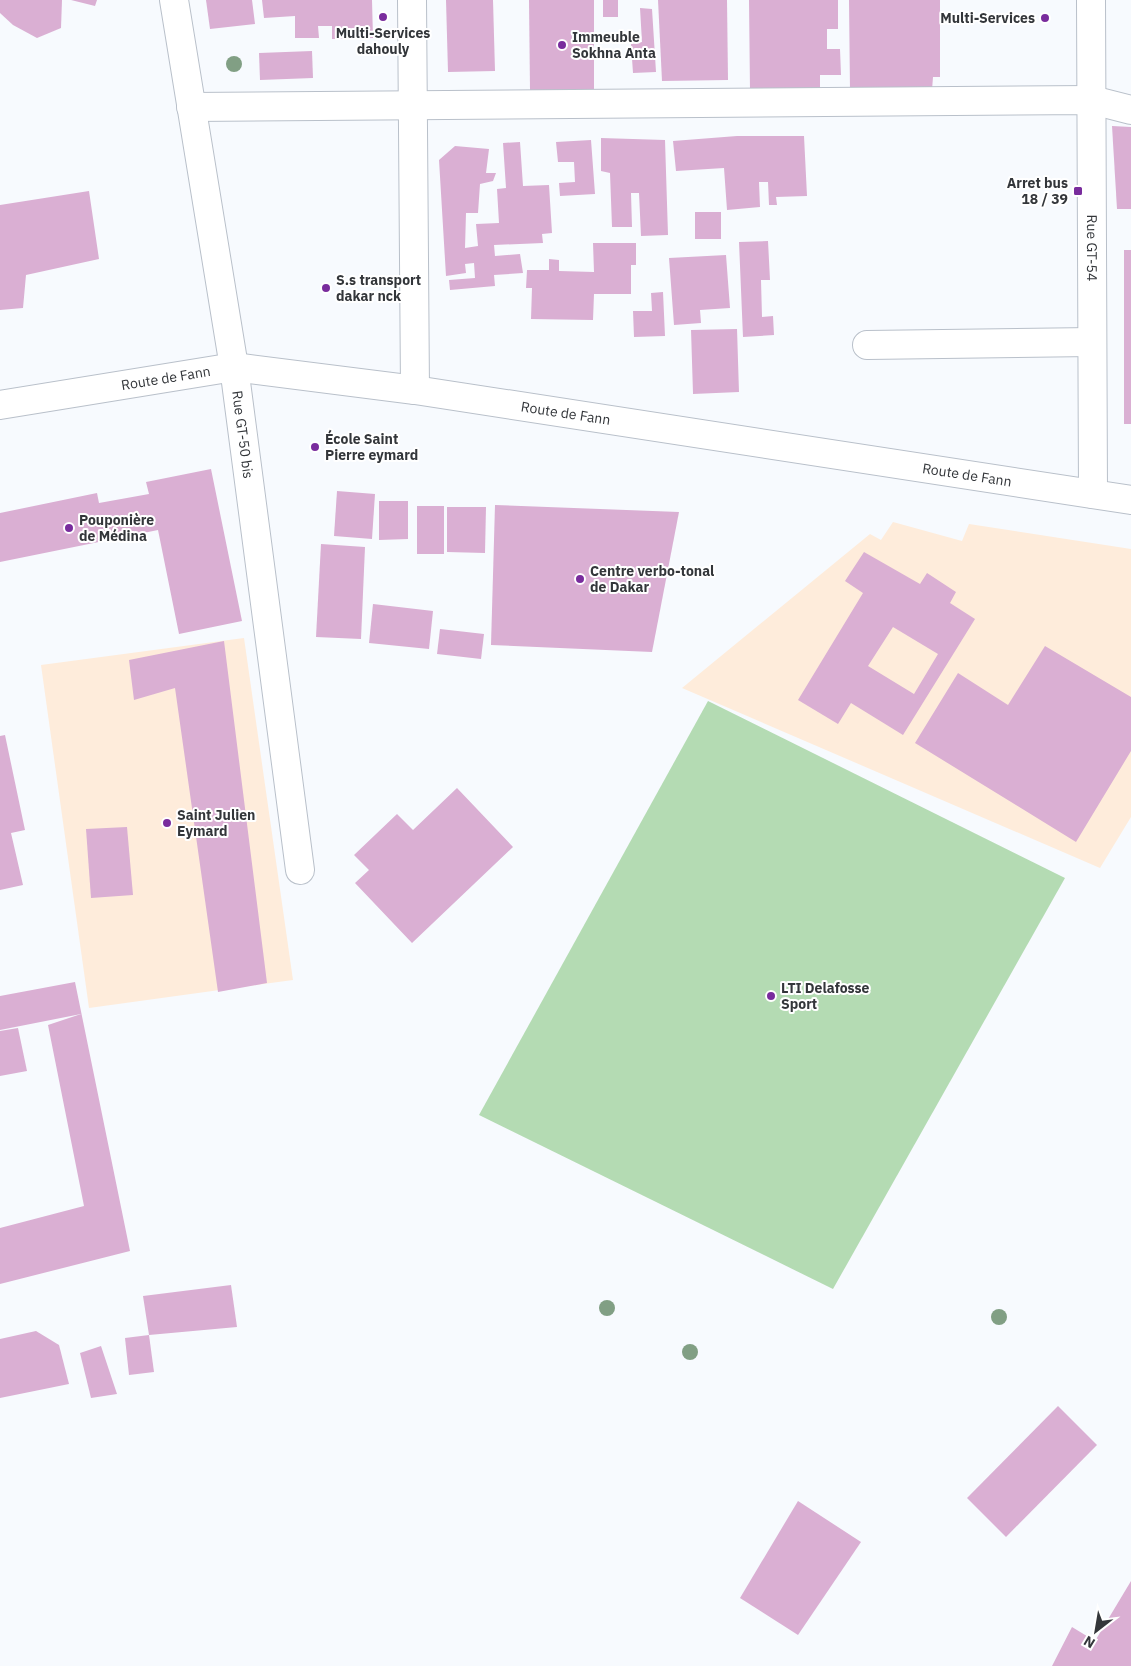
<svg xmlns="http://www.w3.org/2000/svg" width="1131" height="1666" font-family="'IBM Plex Sans',sans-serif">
<rect width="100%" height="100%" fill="#f7fafe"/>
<!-- education -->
<g fill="#feecdb">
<polygon points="893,522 962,541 969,524 1131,549 1131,817 1100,868 682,688 870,534 881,540"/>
<polygon points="244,638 293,980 89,1008 41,665"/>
</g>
<!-- green -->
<polygon fill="#b4dbb3" points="708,701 1065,878 833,1289 479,1115"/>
<!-- building -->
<g fill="#daafd3" fill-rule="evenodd">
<polygon points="0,0 62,0 61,28 37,38 13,25 0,13"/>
<polygon points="71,0 97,0 95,6"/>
<polygon points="206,0 252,0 255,24 210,29"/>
<polygon points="262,0 372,0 373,38 332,39 332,26 318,26 319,38 295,38 295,16 264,18"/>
<polygon points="446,0 493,0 495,71 448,72"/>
<polygon points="529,0 594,0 594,91 530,90"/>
<rect x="603" y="0" width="15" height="17"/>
<polygon points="658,0 727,0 728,80 662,81"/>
<polygon points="749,0 838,0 838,29 827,29 827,49 840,49 841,75 820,75 820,90 750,91"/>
<polygon points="849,0 940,0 940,77 933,77 932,90 850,91"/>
<polygon points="640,8 652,9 656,72 633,73 631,44 642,42"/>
<polygon points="312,51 313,78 260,80 259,53"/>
<polygon points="1112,126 1131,127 1131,209 1117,209"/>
<polygon points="737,136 804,136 807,196 776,197 777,205 769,205 768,182 759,182 760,207 727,210 724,168 676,171 673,141"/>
<polygon points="601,138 665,140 668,235 641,236 639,193 631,193 632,227 612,227 610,173 601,171"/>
<polygon points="591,140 595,194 560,196 559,183 575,182 574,162 558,162 556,142"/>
<polygon points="520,142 523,186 549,185 552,233 542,234 543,243 494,245 495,256 520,254 523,273 494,275 495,286 450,290 449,280 475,278 474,263 465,264 466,273 446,276 439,160 455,146 489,149 486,173 496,173 493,181 480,184 478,213 466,213 465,248 478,246 476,224 499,223 497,189 506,188 503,143"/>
<polygon points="89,191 99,259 26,275 23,308 0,310 0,205"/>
<rect x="695" y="212" width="26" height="27"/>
<polygon points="768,241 770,280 761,280 762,317 773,316 774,335 743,337 739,242"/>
<polygon points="593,243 636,243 636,265 631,265 631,294 594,294 593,320 531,319 532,288 526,288 527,270 549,270 549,259 559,260 559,271 594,272"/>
<rect x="1124" y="250" width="7" height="174"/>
<polygon points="726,255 730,308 700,310 701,323 674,325 669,258"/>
<polygon points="663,292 665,336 634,337 633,311 652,311 651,293"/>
<polygon points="737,329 739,392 693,394 691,330"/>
<polygon points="211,469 242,621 179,634 158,530 0,562 0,513 97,493 99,503 149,494 146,482"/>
<polygon points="337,491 375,494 372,539 334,536"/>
<polygon points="379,501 408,501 408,539 379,540"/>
<polygon points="495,505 679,512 652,652 491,645"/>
<rect x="417" y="506" width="27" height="48"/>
<polygon points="447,507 486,507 485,553 447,552"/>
<polygon points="321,544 365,547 361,639 316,637"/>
<path d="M864,552L920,584L927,573L956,592L950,603L975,619L903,735L851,703L838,724L798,700L863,593L845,581ZM893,627L938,654L914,694L868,666Z"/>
<polygon points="373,604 433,611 429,649 369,643"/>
<polygon points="440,629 484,634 481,659 437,654"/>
<polygon points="224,641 267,983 218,992 175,688 134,700 129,660"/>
<polygon points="1045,646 1131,697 1131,751 1076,842 915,743 958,673 1008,705"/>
<polygon points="5,735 25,830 11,833 23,885 0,890 0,736"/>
<polygon points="457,788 513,847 412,943 355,883 369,870 354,855 397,814 413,830"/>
<polygon points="127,827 133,895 91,898 86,829"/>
<polygon points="75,982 130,1251 0,1284 0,1228 84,1206 48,1025 81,1014 0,1030 0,996"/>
<polygon points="18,1028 27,1071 0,1076 0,1031"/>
<polygon points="231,1285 237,1327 149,1335 143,1296"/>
<polygon points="36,1331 59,1345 69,1384 0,1398 0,1339"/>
<polygon points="149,1335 154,1372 129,1375 125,1338"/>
<polygon points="101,1346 117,1394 91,1398 80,1353"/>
<polygon points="1058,1406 1097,1445 1006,1537 967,1498"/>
<polygon points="798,1501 861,1542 798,1635 740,1598"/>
<polygon points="1131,1581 1131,1666 1052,1666 1072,1627 1095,1641"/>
</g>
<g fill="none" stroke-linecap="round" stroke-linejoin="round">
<!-- minor casing -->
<g stroke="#b9c0ca" stroke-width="30">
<g id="minor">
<path id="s1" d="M174,0L234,367L300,870"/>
<polyline points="412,0 415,390"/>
<path id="s2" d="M1091,0L1093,494"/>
<polyline points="191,107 1092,100 1131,110"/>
<polyline points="867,345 1092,342"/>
<path id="s3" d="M0,405L234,367L415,390L1131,500"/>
</g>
</g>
<!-- minor -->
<use href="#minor" stroke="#fff" stroke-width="28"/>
</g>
<!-- trees -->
<g fill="#819f84">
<circle cx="234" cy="64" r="8"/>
<circle cx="607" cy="1308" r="8"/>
<circle cx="999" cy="1317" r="8"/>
<circle cx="690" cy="1352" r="8"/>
</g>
<!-- markers -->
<g fill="#792c9d" stroke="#fff" stroke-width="2">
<circle cx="383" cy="17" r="5"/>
<circle cx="1045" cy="18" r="5"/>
<circle cx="562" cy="45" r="5"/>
<rect x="1073" y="186" width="10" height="10" rx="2.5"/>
<circle cx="326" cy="288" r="5"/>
<circle cx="315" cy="447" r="5"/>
<circle cx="69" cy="528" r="5"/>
<circle cx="580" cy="579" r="5"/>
<circle cx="167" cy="823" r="5"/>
<circle cx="771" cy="996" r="5"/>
</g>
<g text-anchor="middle" stroke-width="4" stroke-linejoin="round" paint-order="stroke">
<!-- poi labels -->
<g font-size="14" font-weight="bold" fill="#33363a" stroke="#fff" text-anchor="start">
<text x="1035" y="23" text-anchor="end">Multi-Services</text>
<text x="383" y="38" text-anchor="middle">Multi-Services<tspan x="383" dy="16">dahouly</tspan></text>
<text x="572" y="42">Immeuble<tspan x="572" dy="16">Sokhna Anta</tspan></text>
<text x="1068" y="188" text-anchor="end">Arret bus<tspan x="1068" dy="16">18 / 39</tspan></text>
<text x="336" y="285">S.s transport<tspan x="336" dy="16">dakar nck</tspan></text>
<text x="325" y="444">École Saint<tspan x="325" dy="16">Pierre eymard</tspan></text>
<text x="79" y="525">Pouponière<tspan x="79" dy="16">de Médina</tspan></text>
<text x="590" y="576">Centre verbo-tonal<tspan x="590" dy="16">de Dakar</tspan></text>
<text x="177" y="820">Saint Julien<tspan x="177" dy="16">Eymard</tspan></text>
<text x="781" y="993">LTI Delafosse<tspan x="781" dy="16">Sport</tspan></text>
</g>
<!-- street labels -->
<g font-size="14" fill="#33363a" stroke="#fff">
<text dy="5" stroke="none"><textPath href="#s2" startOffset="248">Rue GT-54</textPath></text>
<text dy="5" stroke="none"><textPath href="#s3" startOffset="168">Route de Fann</textPath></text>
<text dy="5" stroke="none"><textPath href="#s3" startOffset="572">Route de Fann</textPath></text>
<text dy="5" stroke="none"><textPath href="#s1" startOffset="440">Rue GT-50 bis</textPath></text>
<text dy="5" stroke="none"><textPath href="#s3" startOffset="978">Route de Fann</textPath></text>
</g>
</g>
<!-- north arrow -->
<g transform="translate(1096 1631) rotate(211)" stroke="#ffffff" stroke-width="4" paint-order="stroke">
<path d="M0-4L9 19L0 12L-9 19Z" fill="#33363a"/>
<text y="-8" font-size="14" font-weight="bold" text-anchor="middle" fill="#33363a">N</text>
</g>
</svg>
